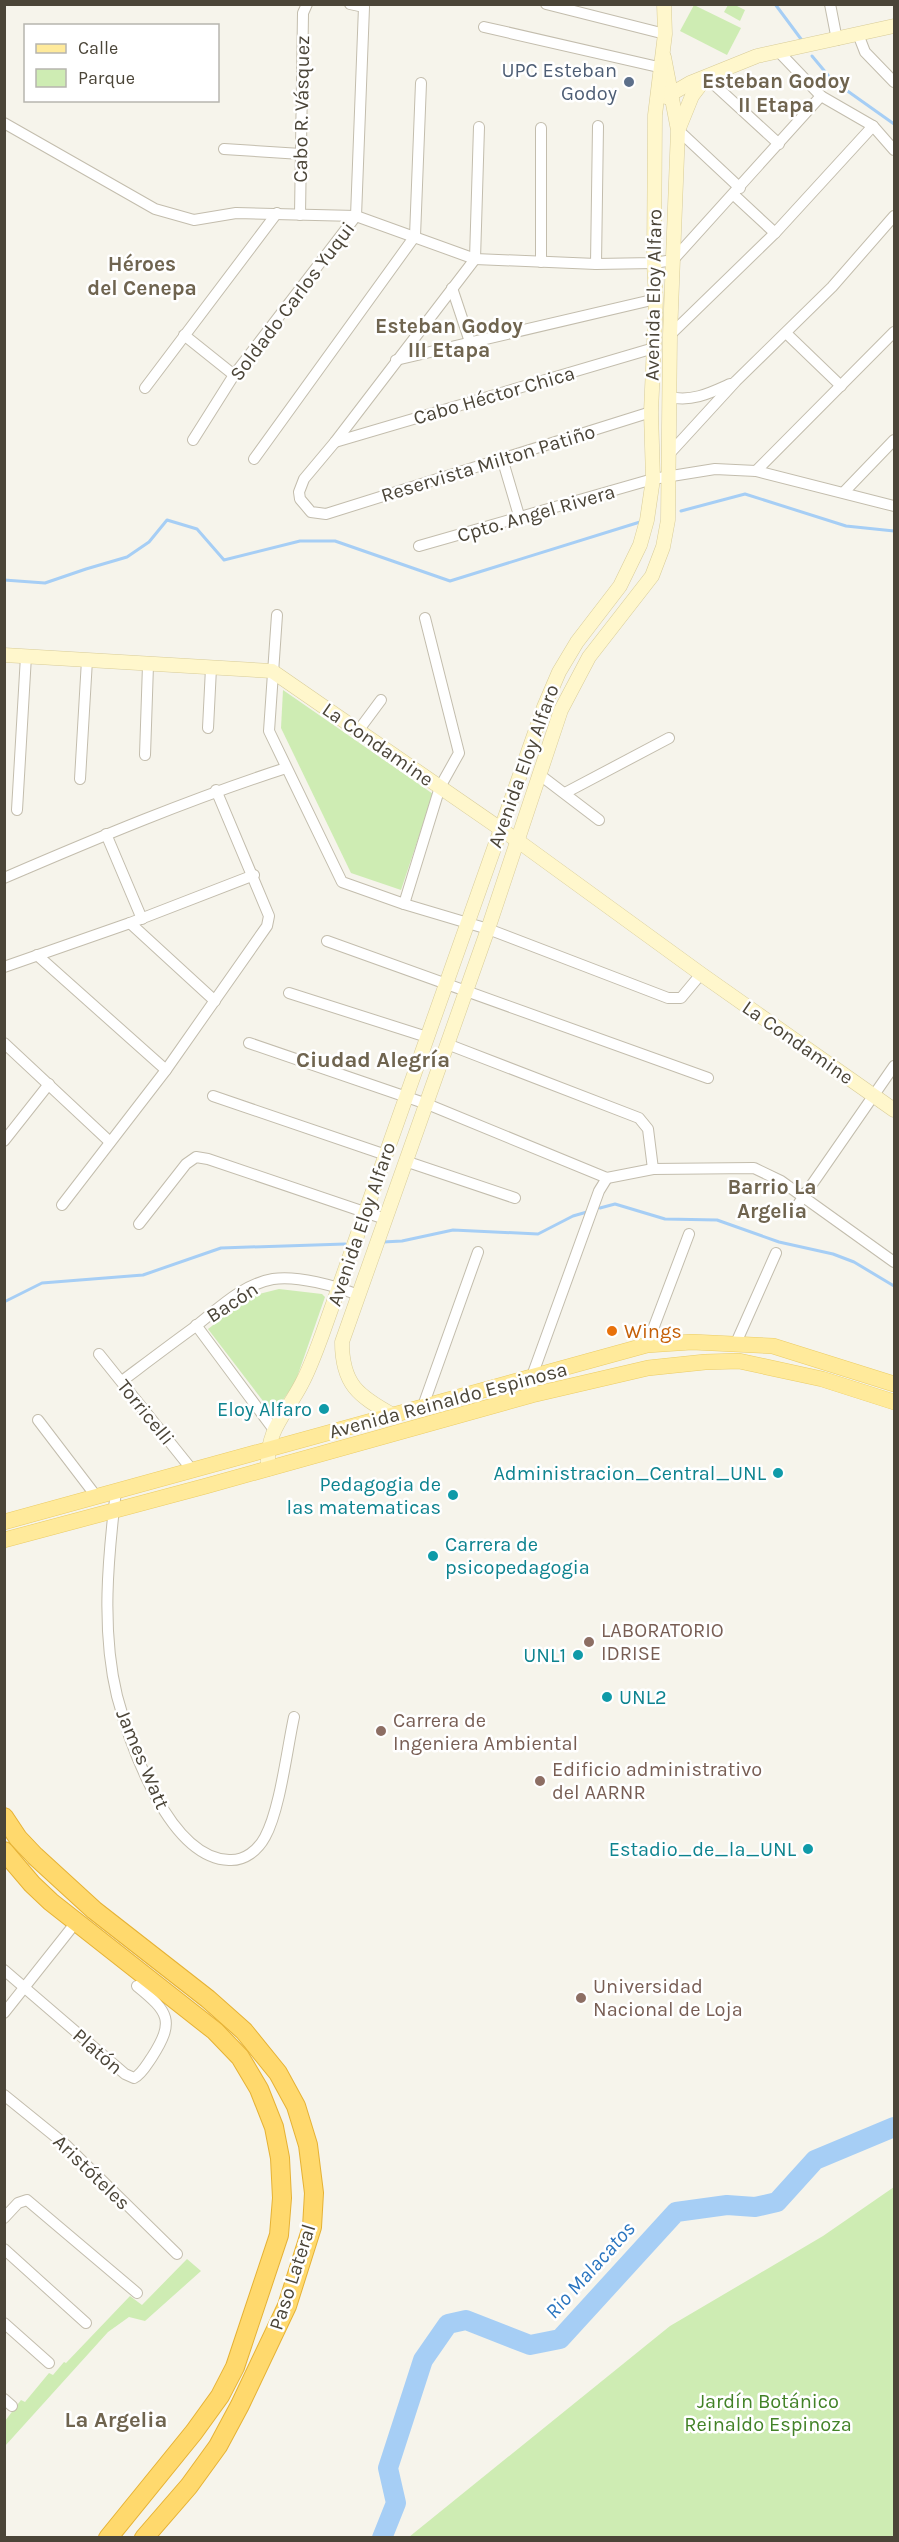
<svg xmlns="http://www.w3.org/2000/svg" width="899" height="2542" font-family="Karla,sans-serif">
<rect width="100%" height="100%" fill="#f6f4eb"/>
<!-- green -->
<g fill="#ceecb3">
<polygon points="694,5 741,28 727,55 680,31"/>
<polygon points="728,5 735,5 745,10 740,21 724,12"/>
<polygon points="283,690 433,794 401,890 351,873 281,728"/>
<polygon points="279,1289 322,1294 325,1297 295,1383 273,1414 208,1329 251,1296"/>
<polygon points="894,2187 894,2537 409,2537 670,2326 823,2236"/>
<polygon points="187,2259 201,2271 145,2321 129,2317 108,2332 5,2446 5,2421 21,2400 25,2402 49,2373 53,2375 64,2362 66,2363 130,2296 142,2305"/>
</g>
<g fill="none" stroke-linecap="round" stroke-linejoin="round">
<!-- stream -->
<g stroke="#a6cef5" stroke-width="3">
<polyline points="775,4 801,39"/>
<polyline points="812,56 832,80 894,124"/>
<polyline points="681,511 745,494 846,526 894,531"/>
<polyline points="4,580 45,583 86,569 127,557 149,542 167,520 197,529 224,560 300,541 335,541 450,581 640,522"/>
<polyline points="600,1208 615,1204 665,1219 717,1220 779,1242 833,1254 854,1262 894,1286"/>
<polyline points="383,1242 402,1241 453,1230 538,1234 573,1216 587,1212"/>
<polyline points="4,1302 42,1283 143,1275 221,1248 345,1244"/>
</g>
<!-- river -->
<polyline stroke="#a6cef5" stroke-width="20" points="382,2538 396,2503 388,2468 423,2360 448,2324 466,2320 530,2345 560,2339 676,2212 727,2205 755,2207 777,2202 815,2160 894,2127"/>
<!-- street casing -->
<g stroke="#c3bdad" stroke-width="12">
<g id="street">
<polyline points="546,4 665,34"/>
<polyline points="830,4 837,40"/>
<polyline points="484,27 667,69"/>
<polyline points="858,34 865,52 894,82"/>
<polyline points="779,52 821,96 873,126 894,150"/>
<polyline points="706,77 779,144"/>
<polyline points="4,123 155,209 194,220 236,213 356,216 475,259 596,264 654,263 673,260 821,96"/>
<polyline points="479,127 475,259 335,442 304,479 299,492 300,499 311,512 326,514 651,412"/>
<polyline points="541,128 541,262"/>
<polyline points="678,130 740,188"/>
<polyline points="224,149 301,154"/>
<polyline points="734,195 775,233"/>
<polyline points="300,215 303,13 307,4"/>
<polyline points="596,264 598,126"/>
<polyline points="452,288 470,342"/>
<polyline points="787,334 841,386"/>
<polyline points="184,335 234,375"/>
<polyline points="670,335 775,233 873,126"/>
<polyline points="396,360 656,299"/>
<polyline points="145,388 277,213"/>
<path d="M670,397C692,402 710,393 730,384"/>
<polyline points="193,440 234,375 356,216 364,7 350,4"/>
<polyline points="335,442 654,348"/>
<polyline points="670,453 736,381 832,287 894,216"/>
<polyline points="502,458 520,519"/>
<polyline points="254,459 415,236 421,83"/>
<polyline points="756,471 894,332"/>
<polyline points="844,492 894,440"/>
<polyline points="419,546 653,479 715,469 756,471 894,506"/>
<polyline points="277,615 269,731 342,882 404,904 488,929 668,998 681,998 701,974"/>
<polyline points="208,728 211,668"/>
<polyline points="358,731 381,700"/>
<polyline points="145,755 148,665"/>
<polyline points="540,775 599,820"/>
<polyline points="80,779 87,660"/>
<polyline points="565,793 669,738"/>
<polyline points="17,810 26,656"/>
<polyline points="106,834 142,919"/>
<path d="M4,878C97,838 190,799 286,768"/>
<polyline points="404,904 440,787 459,753 425,618"/>
<polyline points="327,941 708,1078"/>
<polyline points="37,955 166,1070"/>
<polyline points="4,967 130,923"/>
<polyline points="289,993 427,1037"/>
<polyline points="215,1001 130,923 254,875"/>
<polyline points="4,1043 110,1142"/>
<polyline points="249,1043 427,1104 607,1178 653,1169"/>
<polyline points="447,1044 639,1118 648,1129 653,1169 754,1168 781,1181 894,1262"/>
<polyline points="213,1096 386,1155"/>
<polyline points="4,1141 49,1084"/>
<polyline points="405,1161 515,1198"/>
<polyline points="62,1205 166,1070 267,926 269,916 216,790"/>
<polyline points="797,1206 894,1066"/>
<polyline points="139,1224 186,1164 196,1157 208,1159 385,1219"/>
<polyline points="196,1325 274,1430"/>
<polyline points="736,1343 776,1253"/>
<polyline points="647,1345 689,1234"/>
<polyline points="99,1354 193,1471"/>
<path d="M122,1381C146,1363 171,1344 196,1326C219,1308 243,1284 273,1279C297,1275 336,1286 358,1295"/>
<polyline points="532,1395 532,1376 599,1191 607,1178"/>
<polyline points="423,1406 478,1252"/>
<polyline points="38,1420 96,1496"/>
<path d="M116,1491C108,1558 101,1630 117,1696C130,1745 169,1858 229,1860C245,1861 258,1850 265,1837C280,1810 287,1749 294,1717"/>
<path d="M4,1970L125,2074L134,2078C142,2074 147,2064 152,2057C175,2021 169,2012 137,1986"/>
<polyline points="4,2013 77,1921"/>
<polyline points="4,2095 67,2146 177,2254"/>
<polyline points="4,2218 18,2203 27,2200 137,2293"/>
<polyline points="4,2249 86,2323"/>
<polyline points="4,2323 49,2363"/>
<polyline points="4,2399 12,2406"/>
</g>
</g>
<!-- secondary casing -->
<g stroke="#d8cc99" stroke-width="15">
<g id="secondary">
<polyline points="666,97 690,83 757,56 894,26"/>
<polyline points="679,128 692,96 705,79"/>
<polyline points="4,655 272,671 518,841 701,974 894,1110"/>
<path d="M393,1415C358,1396 342,1384 342,1342L488,929L561,710L589,657L652,576L663,547L668,520L670,335L678,130L664,57"/>
<path d="M268,1469C266,1429 285,1416 302,1383C310,1368 316,1351 322,1335L544,707L559,672L577,642L620,586L640,545L647,520L653,479L651,412L656,299L654,263L655,115L665,34L664,4"/>
</g>
</g>
<!-- primary casing -->
<g stroke="#ebcc65" stroke-width="16">
<g id="primary">
<polyline points="4,1522 647,1345 692,1342 773,1346 894,1384"/>
<polyline points="4,1540 206,1486 532,1395 648,1368 705,1362 739,1361 822,1379 894,1402"/>
</g>
</g>
<!-- highway casing -->
<g stroke="#e6b235" stroke-width="20">
<g id="highway">
<polyline points="4,1817 18,1838 35,1856 94,1910 208,1999 244,2031 278,2073 296,2106 308,2145 314,2193 312,2227 287,2306 240,2405 218,2446 189,2486 144,2538"/>
<polyline points="4,1851 32,1884 51,1902 215,2031 240,2057 259,2089 274,2127 280,2158 282,2198 279,2235 235,2367 220,2396 194,2432 108,2538"/>
</g>
</g>
<!-- street -->
<use href="#street" stroke="#fff" stroke-width="10"/>
<!-- secondary -->
<use href="#secondary" stroke="#fff7cc" stroke-width="14"/>
<!-- primary -->
<use href="#primary" stroke="#ffea9b" stroke-width="15"/>
<!-- highway -->
<use href="#highway" stroke="#ffd96d" stroke-width="18"/>
</g>
<!-- markers -->
<circle fill="#5c6f8a" stroke="#fff" stroke-width="2" cx="629" cy="82" r="6"/>
<circle fill="#e8710a" stroke="#fff" stroke-width="2" cx="612" cy="1331" r="6"/>
<g fill="#0f9aa8" stroke="#fff" stroke-width="2">
<circle cx="324" cy="1409" r="6"/>
<circle cx="778" cy="1473" r="6"/>
<circle cx="453" cy="1495" r="6"/>
<circle cx="433" cy="1556" r="6"/>
<circle cx="578" cy="1655" r="6"/>
<circle cx="607" cy="1697" r="6"/>
<circle cx="808" cy="1849" r="6"/>
</g>
<g fill="#8d6e63" stroke="#fff" stroke-width="2">
<circle cx="589" cy="1642" r="6"/>
<circle cx="381" cy="1731" r="6"/>
<circle cx="540" cy="1781" r="6"/>
<circle cx="581" cy="1998" r="6"/>
</g>
<g text-anchor="middle" stroke-width="5" stroke-linejoin="round" paint-order="stroke">
<!-- service labels -->
<g font-size="20" fill="#4e5e75" stroke="#fff" text-anchor="end">
<text x="617" y="77">UPC Esteban<tspan x="617" dy="23">Godoy</tspan></text>
</g>
<!-- street labels -->
<g font-size="20" fill="#4b4538" stroke="#fff">
<text transform="translate(301 109) rotate(-89)" y="7">Cabo R. Vásquez</text>
<text transform="translate(653 295) rotate(-89)" y="7">Avenida Eloy Alfaro</text>
<text transform="translate(292 301) rotate(-53)" y="7">Soldado Carlos Yuqui</text>
<text transform="translate(494 395) rotate(-16)" y="7">Cabo Héctor Chica</text>
<text transform="translate(488 463) rotate(-17)" y="7">Reservista Milton Patiño</text>
<text transform="translate(536 513) rotate(-16)" y="7">Cpto. Angel Rivera</text>
<text transform="translate(378 744) rotate(35)" y="7">La Condamine</text>
<text transform="translate(523 766) rotate(-70)" y="7">Avenida Eloy Alfaro</text>
<text transform="translate(798 1042) rotate(35)" y="7">La Condamine</text>
<text transform="translate(361 1224) rotate(-71)" y="7">Avenida Eloy Alfaro</text>
<text transform="translate(232 1302) rotate(-33)" y="7">Bacón</text>
<text transform="translate(448 1400) rotate(-15)" y="7">Avenida Reinaldo Espinosa</text>
<text transform="translate(146 1412) rotate(51)" y="7">Torricelli</text>
<text transform="translate(143 1759) rotate(67)" y="7">James Watt</text>
<text transform="translate(98 2051) rotate(41)" y="7">Platón</text>
<text transform="translate(92 2172) rotate(44)" y="7">Aristóteles</text>
<text transform="translate(292 2277) rotate(-72)" y="7">Paso Lateral</text>
</g>
<!-- food labels -->
<g font-size="20" fill="#c56008" stroke="#fff" text-anchor="start">
<text x="624" y="1338">Wings</text>
</g>
<!-- culture labels -->
<g font-size="20" fill="#0d838f" stroke="#fff" text-anchor="end">
<text x="312" y="1416">Eloy Alfaro</text>
<text x="766" y="1480">Administracion_Central_UNL</text>
<text x="441" y="1491">Pedagogia de<tspan x="441" dy="23">las matematicas</tspan></text>
<text x="445" y="1551" text-anchor="start">Carrera de<tspan x="445" dy="23">psicopedagogia</tspan></text>
<text x="566" y="1662">UNL1</text>
<text x="619" y="1704" text-anchor="start">UNL2</text>
<text x="796" y="1856">Estadio_de_la_UNL</text>
</g>
<!-- education labels -->
<g font-size="20" fill="#785e54" stroke="#fff" text-anchor="start">
<text x="601" y="1637">LABORATORIO<tspan x="601" dy="23">IDRISE</tspan></text>
<text x="393" y="1727">Carrera de<tspan x="393" dy="23">Ingeniera Ambiental</tspan></text>
<text x="552" y="1776">Edificio administrativo<tspan x="552" dy="23">del AARNR</tspan></text>
<text x="593" y="1993">Universidad<tspan x="593" dy="23">Nacional de Loja</tspan></text>
</g>
<!-- park labels -->
<g font-size="20" fill="#428227" stroke="#fff">
<text x="768" y="2408">Jardín Botánico<tspan x="768" dy="23">Reinaldo Espinoza</tspan></text>
</g>
<!-- neighbourhood labels -->
<g font-size="21" font-weight="bold" fill="#6f644f" stroke="#fff">
<text x="776" y="88">Esteban Godoy<tspan x="776" dy="24">II Etapa</tspan></text>
<text x="142" y="271">Héroes<tspan x="142" dy="24">del Cenepa</tspan></text>
<text x="449" y="333">Esteban Godoy<tspan x="449" dy="24">III Etapa</tspan></text>
<text x="772" y="1194">Barrio La<tspan x="772" dy="24">Argelia</tspan></text>
</g>
<!-- water labels -->
<g font-size="21" font-style="italic" fill="#2a75bf" stroke="#fff">
<text transform="translate(590 2270) rotate(-48)" y="7">Rio Malacatos</text>
</g>
<!-- quarter labels -->
<g font-size="22" font-weight="bold" fill="#6f644f" stroke="#fff">
<text x="373" y="1067">Ciudad Alegría</text>
<text x="116" y="2427">La Argelia</text>
</g>
</g>
<!-- border -->
<rect width="899" height="2542" fill="none" stroke="#4b4538" stroke-width="12"/>
<!-- legend -->
<rect x="24" y="24" width="195" height="78" fill="#ffffff" stroke="#b7b5af" stroke-width="1.5"/>
<rect x="36" y="44" width="30" height="9" fill="#ffea9b" stroke="#b7b5af" stroke-width="1.5"/>
<text x="78" y="54" font-size="18" fill="#4b4538">Calle</text>
<rect x="36" y="69" width="30" height="18" fill="#ceecb3" stroke="#b7b5af" stroke-width="1.5"/>
<text x="78" y="84" font-size="18" fill="#4b4538">Parque</text>
</svg>
